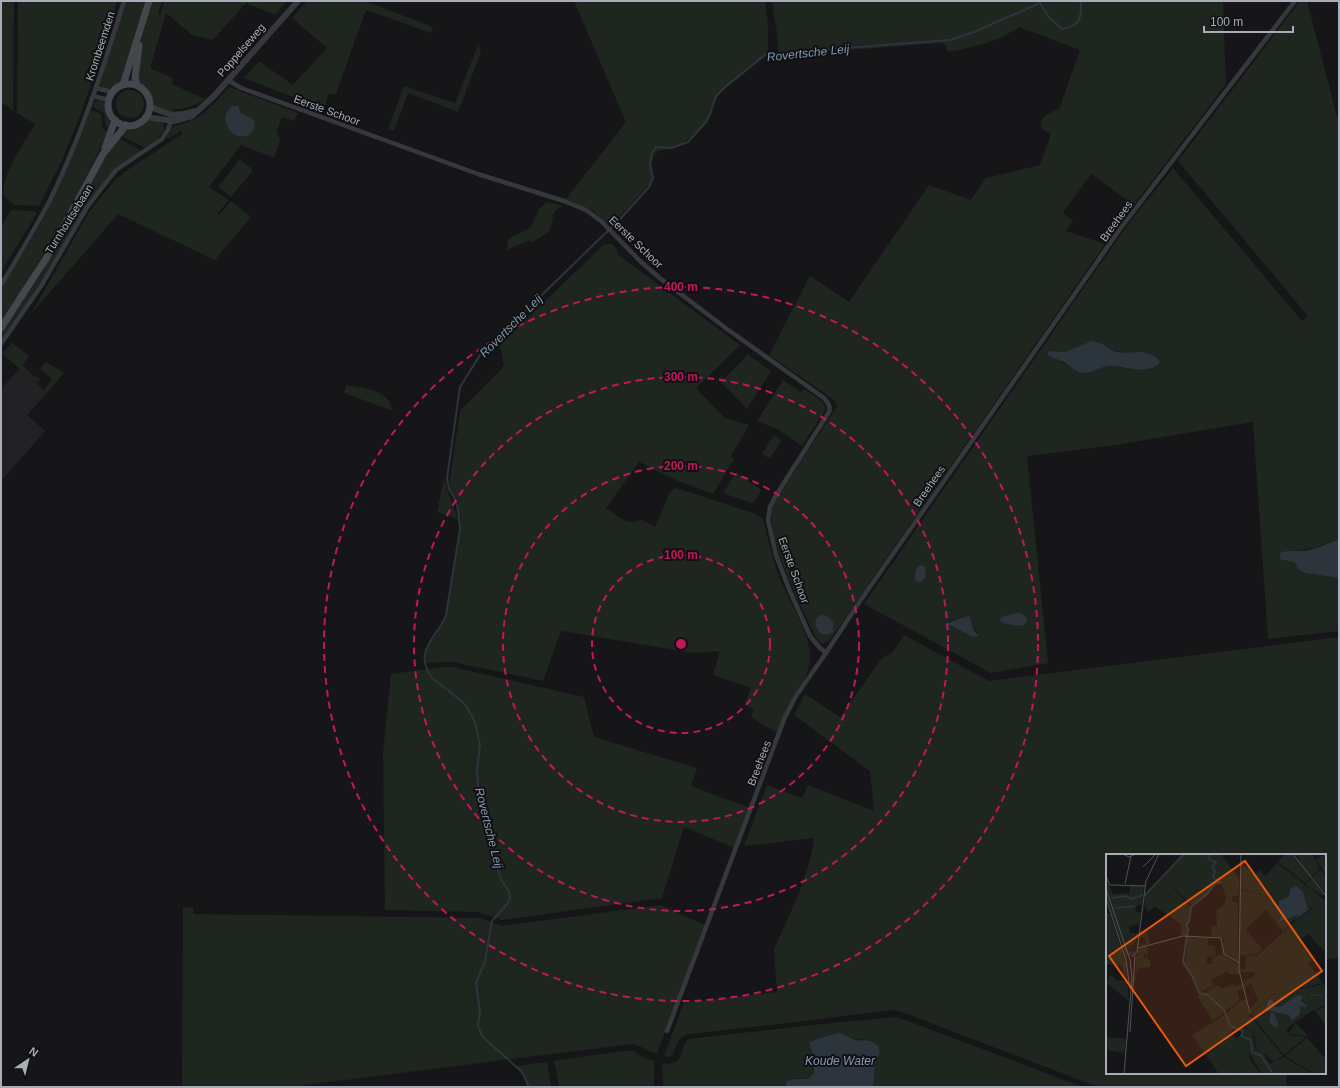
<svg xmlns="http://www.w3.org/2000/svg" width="1340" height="1088" font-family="Helvetica,sans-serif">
<rect width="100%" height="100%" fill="#161618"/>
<!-- built -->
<polygon fill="#222225" points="20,368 47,393 27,415 45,431 1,481 1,389"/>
<!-- green -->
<g fill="#1e261f" fill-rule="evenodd">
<polygon points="1,1 14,1 13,110 1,103"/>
<path d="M18,1H117C104,43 92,85 76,126C66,153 52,180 39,206L15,205L3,195C3,171 24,144 35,124L16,112L17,108Z"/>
<polygon points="126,1 145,1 120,84 109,89 101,88 100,82"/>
<path d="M152,1H162L158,14L160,15L164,1H287L275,15L246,3L213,40L192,35L166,13L150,68L173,78L172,84L205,99C195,106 187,109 175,109L172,113L156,107L153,104L151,95L146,88L138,82L139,53L143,33Z"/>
<polygon points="307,1 365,1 433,27 431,33 366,10 336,94 334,95 329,93 324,109 244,78 259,61 293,85 327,48 292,18"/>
<polygon points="574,1 765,1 768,25 768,56 763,58 727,87 718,96 713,104 711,114 708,121 699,131 679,146 659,151 655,154 652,162 651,182 621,215 609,225 593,211 566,199 626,122"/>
<path d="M772,1H1223L1226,84L1134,205L1091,174L1063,213L1073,221L1066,231L1105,244L829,641L822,644L817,640L814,634C800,603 766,540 772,506L837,406L834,401L830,397L769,355L810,276L849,302L929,185L971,200L986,178L1040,165L1051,134L1042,129C1037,117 1050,113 1059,109L1080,50L1019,27C997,42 974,47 948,52L944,43L778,55L777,33Z"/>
<path d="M1300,1H1307L1339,124V539C1319,547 1310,550 1288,551L1283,561C1290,561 1296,560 1297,568L1304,573L1339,578V631L1268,639L1253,422L1116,445L1027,456L1048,663L991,673L864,604L1126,227L1173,168L1302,321L1308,316L1178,161ZM1091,341H1097L1112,350L1120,352H1143L1159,360V364L1156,366L1142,369L1107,366L1100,367L1090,373H1084L1078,372L1057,359L1052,351L1065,352ZM967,616L977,633L972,637L954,627L947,626L945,623Z"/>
<polygon points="478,45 481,52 458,112 408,93 394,131 388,129 404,86 455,103"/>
<path d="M229,87L298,113L294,121L282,117L277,130L280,140L274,158L241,145L209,187L229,200L217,214L219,215L231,201L251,217L215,260L118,214L31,314L89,212L114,181L126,171L182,134L181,131L168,139L167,137L173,126C191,122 199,119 212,105H213Z"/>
<circle cx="130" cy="104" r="14"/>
<path d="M98,100C110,104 112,118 109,129L106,126L104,113L93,107L94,103Z"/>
<path d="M91,110L101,114L103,128L108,132C77,199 41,261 1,322V288L19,260L39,226L69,164Z"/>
<path d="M149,120C153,121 159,121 162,123C171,132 150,144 145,148L120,135L128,127L137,126Z"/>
<polygon points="118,138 139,149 139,152 116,167 95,192 27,303 1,341 1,334 41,274 98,169"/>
<polygon points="240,159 253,170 231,197 218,187"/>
<path d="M548,202L563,206C547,213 557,221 548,232C543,237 537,238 532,243L530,240L507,250L508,240C514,235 525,232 530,227C537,218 536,207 548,202Z"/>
<polygon points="11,210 34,211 37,213 1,272 1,227"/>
<path d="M608,244H612L617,249V254L740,345L696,388L725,418L749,425L731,456L734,459L713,494L678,481L639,462L606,508L625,521L631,522L642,520L655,527L669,494L674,488L686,491L753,513L763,519C768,539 773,561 781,581C790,603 811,634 810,658C808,683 790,712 779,734L751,717L754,710L745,704L751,688L713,675L720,651L693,653L561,631L543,681L453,662L426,663C423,640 439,634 446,615L461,519L457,499L451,491L449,486L460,411L504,366L500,345L600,248L603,245Z"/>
<polygon points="12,343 28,355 29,357 22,365 35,377 36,376 40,379 37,383 2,354"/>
<polygon points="747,354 771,371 747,409 718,379 721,376 724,379 746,357"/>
<polygon points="46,362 64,373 47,393 44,390 52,379 40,369"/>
<path d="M783,380L801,392L804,389C811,394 824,400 826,409L802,446L777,429L757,421Z"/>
<path d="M346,385C365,389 388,388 393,411L344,393Z"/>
<polygon points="774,435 782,440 770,459 762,454"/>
<polygon points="736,472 761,490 754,502 751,503 723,493"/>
<polygon points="444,478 447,489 458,519 437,512"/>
<path d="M904,635L989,681L1339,637V958L1325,959V855H1107V1073H1286L1287,1087H1098L902,1012L891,1010L780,1024L689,1034C678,1036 677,1047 672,1055L669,1057L664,1056L684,1003L777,992L774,949L799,894L810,860L814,838L744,846L767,785L802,798L808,785L874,811L870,771L794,715L805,694L840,717L882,658L893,652Z"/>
<polygon points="445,667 452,667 584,697 594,737 697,768 691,786 750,808 735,848 684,827 662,898 502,920 478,912 385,910 383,753 391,674"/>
<path d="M661,905L705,925L657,1054C648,1052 641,1045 632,1044L290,1087H182L183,907L193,908V914L481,918L501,926Z"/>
<path d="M897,1017L1083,1087H873C876,1075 873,1069 879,1056L875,1043L868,1040L854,1039L842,1034H833L810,1042C812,1051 819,1073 809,1078C806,1080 801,1078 797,1079C793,1080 789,1084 786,1086V1087H663L662,1063L669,1064L678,1061C682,1054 683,1044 689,1039L822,1024Z"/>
<polygon points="623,1051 634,1051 644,1058 654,1061 654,1087 559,1087 554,1061"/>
<polygon points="547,1062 551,1087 529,1087 524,1076 515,1066"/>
</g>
<!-- water -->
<g fill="#2c353c">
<path d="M231,106H238L241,113L251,118L255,121C255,147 221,137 226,114C227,112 230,109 231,106Z"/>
<path d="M1091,341C1101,341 1106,347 1114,351C1130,356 1144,346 1159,360V364C1145,375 1125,366 1110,366C1100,366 1092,374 1083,373C1075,372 1070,366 1064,362C1059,360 1054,358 1049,356L1048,354V352L1052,351L1065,352Z"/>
<path d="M1339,539V578L1304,573L1297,568C1296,558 1286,563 1280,559V553C1289,549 1299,552 1309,550C1319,548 1329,543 1339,539Z"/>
<polygon points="921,565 926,567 925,577 922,582 917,582 915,581 915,574 917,567"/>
<path d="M1018,613C1023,614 1031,618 1025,624C1020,628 1004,624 1000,621L1001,617Z"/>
<path d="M820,615C826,614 829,618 833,622V632C829,635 827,635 822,634C816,629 812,621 820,615Z"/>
<polygon points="967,616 970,617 973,628 978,636 972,637 954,627 945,624"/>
<path d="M838,1033C844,1034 848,1037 853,1039C864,1043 867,1036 878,1046L880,1053L875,1065L874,1081L873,1087H786V1083L787,1081L796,1079H808L814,1073L813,1055L809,1042L827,1036Z"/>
</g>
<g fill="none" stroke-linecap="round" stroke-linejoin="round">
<!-- stream -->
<path stroke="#2c353c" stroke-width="2" d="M529,1087C526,1081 525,1076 521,1071L486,1040L481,1034L478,1025L480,1012L476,983L485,961L492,921L508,903L510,898L509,892L502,881L496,865L478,786L477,770L480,745L475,722L471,714L463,702L432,678C412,650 438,637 446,615L460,529L458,508L454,497L449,489L447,478L460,387L480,355L621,218L649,187L653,178L650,163L652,153L656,147L671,148L688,142L706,122L710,114L716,96L725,87L766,54L950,40L974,32L1040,3L1048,16L1062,29C1078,27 1082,19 1081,3L1079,1"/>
<!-- minor -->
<g stroke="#37383d" stroke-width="4.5">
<path d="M228,80L241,88L478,174L564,201L586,210L601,221L641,262L661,279L727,329L824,398C828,403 831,406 829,412L775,497L770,507L768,520L776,555L789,589L810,636L819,647L826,653"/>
<polyline points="96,88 112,92"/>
<polyline points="93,96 109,100"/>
<path d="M1,285C18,257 35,229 50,200C81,137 103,69 124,1"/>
<polyline points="1,344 41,286 86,209 97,194 116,170 162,139 168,130 171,121"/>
<polyline points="667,1031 785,717 796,696 826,653 858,604 1120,229 1295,1"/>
</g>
<!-- tertiary -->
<g stroke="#37383d" stroke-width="6">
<polyline points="150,107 172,115 184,114 196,111"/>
<polyline points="145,117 174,121 192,116 215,95 298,1"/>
</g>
<!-- secondary -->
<g stroke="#45474d" stroke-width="7">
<circle cx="129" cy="105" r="21"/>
<polyline points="123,85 149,1"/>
<polyline points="137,85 135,78 139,45"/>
<polyline points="105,148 115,120"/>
<polyline points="1,328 47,257 103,154 126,125"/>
</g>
</g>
<!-- distance rings -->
<g fill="none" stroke="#c2185b" stroke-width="2" stroke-dasharray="7 5">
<circle cx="681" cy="644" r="89"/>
<circle cx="681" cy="644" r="178"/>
<circle cx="681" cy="644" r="267"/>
<circle cx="681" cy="644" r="357"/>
</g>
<g text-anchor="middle" stroke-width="4" stroke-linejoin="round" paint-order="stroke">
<!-- street labels -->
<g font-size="11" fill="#a8adb8" stroke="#111113">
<text transform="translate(100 46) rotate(-72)" y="4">Krombeemden</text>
<text transform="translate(241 50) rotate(-49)" y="4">Poppelseweg</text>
<text transform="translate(327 110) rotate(20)" y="4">Eerste Schoor</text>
<text transform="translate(69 219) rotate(-58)" y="4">Turnhoutsebaan</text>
<text transform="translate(1116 221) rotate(-54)" y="4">Breehees</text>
<text transform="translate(636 242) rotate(44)" y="4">Eerste Schoor</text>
<text transform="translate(929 486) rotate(-55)" y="4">Breehees</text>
<text transform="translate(794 570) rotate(70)" y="4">Eerste Schoor</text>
<text transform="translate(759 763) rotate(-69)" y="4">Breehees</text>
</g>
<!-- water labels -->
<g font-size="12" font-style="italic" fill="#7f9bb3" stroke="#111113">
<text transform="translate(808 53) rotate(-6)" y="4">Rovertsche Leij</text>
<text transform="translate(511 326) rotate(-45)" y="4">Rovertsche Leij</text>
<text transform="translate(489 828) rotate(76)" y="4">Rovertsche Leij</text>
<text x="840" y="1065">Koude Water</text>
</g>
</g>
<!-- overview -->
<g transform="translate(1106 854)">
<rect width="220" height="220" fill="#161618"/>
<path d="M77,0H115L133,24V42H126V48H132V108L118,99L117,84L106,83L105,72H111L110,55L116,53L120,45L116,30L108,32L103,40L86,52L57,23L85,53L81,81L75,82V70L49,53L42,58L38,51L39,40ZM179,0H187L205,23L199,29L172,8ZM190,0H207L209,5L197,12ZM220,0V21L210,5ZM209,5L214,15L205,23L197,12ZM135,9L149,21L153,16L160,22L171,9L198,30L197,36L199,30L215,43L202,58L194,61L201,57L202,53L199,51L197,38L186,34L184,43L173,47L172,55L177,60L172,67L193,61L177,77L160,56L140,75L156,95L151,100L133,102L134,36L158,41L134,35ZM214,16L220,21L219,40L206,23ZM0,23L7,40L24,39V30L38,33L36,50L30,52V58H35L34,69L23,73L24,79H33L28,91L21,92L23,98L31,97L28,101L20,103L0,43ZM205,24L218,40L216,42L199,30ZM215,43L220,47V93L217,96L202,80L194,86L208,103L202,109L217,129L165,141L146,158L145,162L144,155L152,147L145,129L138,135L137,127L149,122L146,118H134V115H139L140,102L152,101L195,62L203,58ZM0,59L4,60L20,109L23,147L0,129L5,121L10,126L17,127H20V122L17,120L16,112L0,110ZM49,74L41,77L44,90L34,92V90H39L40,84L34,83L35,77ZM82,83L103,84L101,92H109L110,101L101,103V110L107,109L106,103L117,100L132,111L134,121L123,120L122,117L105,126L107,132L93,139L79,111ZM41,92L42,100H38V106L41,101V106H44V113L31,115L29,131L30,102L33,94ZM128,130L129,132L136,130L138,135L131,137L134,146L107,167L91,142L112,131L116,134ZM218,130L220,142L204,140L197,143L193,140L175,152L169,153L166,145L159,150L161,156L183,161L186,167L194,160V152L199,154L201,151L195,147V145L203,141L220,143V151L204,158L180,175L183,181L200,183L178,201L146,162L147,158L166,141ZM140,145L144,162L100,200L86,181L120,160L134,147ZM220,152V171L209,157ZM142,163H145L177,202L168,208L160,201L157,199L166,213L164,210L178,203L207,220H156L143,199L144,206L155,220H128L132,216L127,220H113L100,201L126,181L131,184L135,181L137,177L131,173L134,170L137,173L146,177L148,189L150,196L155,198L151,196L147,177L134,170ZM190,169L202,182L182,180ZM0,183L21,185L18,199L0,196ZM201,184L220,205V220H209L179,202Z" fill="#1e261f"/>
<path d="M190,32L197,38L202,56L189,66L192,61L172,68L177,60L172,53L173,47L183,43L184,35ZM193,140L197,143L205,140L215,141L220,143L203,141L195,145V147L201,151L199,154L194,152V160L186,167L183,161L159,156L162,147L166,145L169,153L175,152ZM165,159H168L172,169L171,175L163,168Z" fill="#2c353c"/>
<path fill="none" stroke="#2c353c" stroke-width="2" d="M104,0L102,2L104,6L110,8L106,13L109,17L107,23L114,28L109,29L102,39L85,53L83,68L80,70L82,75L77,108L87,123L93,139L102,141L118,156L124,172L137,177L135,182L145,186L146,198L152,201L154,200L167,220M39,41L78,0M5,44L20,42L25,45L37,41M9,54L29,52"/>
<path fill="none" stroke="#505258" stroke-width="1" d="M17,0L23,3L30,0M135,0L133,116L144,159M187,0L220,42M37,13L50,0M0,22L4,31L39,32M19,30L25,2M0,35L24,106L26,124L18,220M0,44L20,106L24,135M32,94L77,82L115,84L118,100L133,109M26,103L31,98L40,27L53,0M24,178L29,102"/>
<path fill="#e8590c" fill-opacity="0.15" stroke="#e8590c" stroke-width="2" d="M139,7L216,117L80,212L3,102Z"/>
<rect width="220" height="220" fill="none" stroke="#a8adb8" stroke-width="2"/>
</g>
<circle cx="681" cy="644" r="6" fill="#c2185b" stroke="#111113" stroke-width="2"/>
<g font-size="12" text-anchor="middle" font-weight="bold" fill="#c2185b" stroke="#111113" stroke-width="4" stroke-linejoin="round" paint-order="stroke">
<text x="681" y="291">400 m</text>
<text x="681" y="381">300 m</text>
<text x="681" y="470">200 m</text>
<text x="681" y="559">100 m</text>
</g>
<!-- border -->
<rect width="1340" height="1088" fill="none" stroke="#a8adb8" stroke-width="4"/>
<!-- north arrow -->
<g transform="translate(28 1060) rotate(35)" stroke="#111113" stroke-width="3" paint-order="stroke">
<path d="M0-3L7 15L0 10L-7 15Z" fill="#a8adb8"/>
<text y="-6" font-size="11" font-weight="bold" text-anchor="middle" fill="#a8adb8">N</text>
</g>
<!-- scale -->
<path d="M1204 26v6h89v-6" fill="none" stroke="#a8adb8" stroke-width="2"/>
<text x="1210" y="26" font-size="12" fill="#a8adb8" stroke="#111113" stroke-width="3" paint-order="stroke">100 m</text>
</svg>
